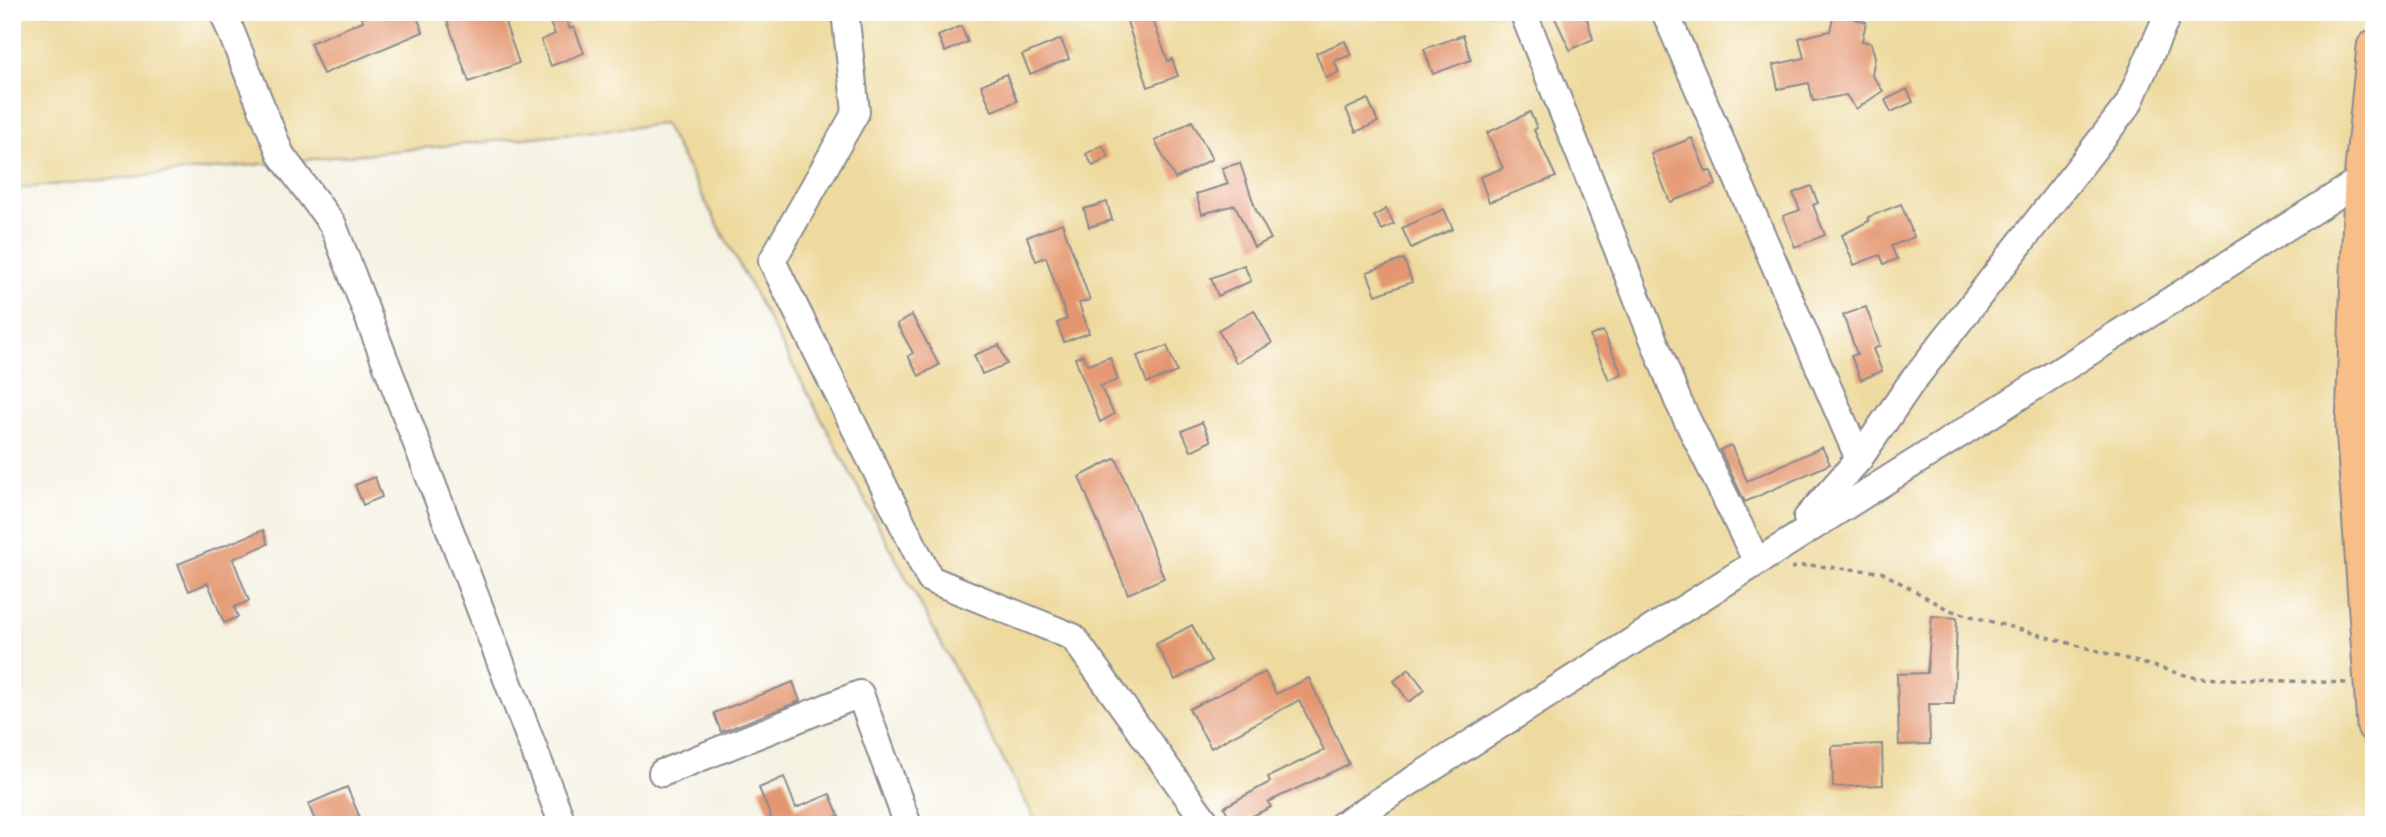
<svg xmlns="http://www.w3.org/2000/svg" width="2386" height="837" font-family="'Comic Neue',sans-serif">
<rect width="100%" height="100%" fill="#fff"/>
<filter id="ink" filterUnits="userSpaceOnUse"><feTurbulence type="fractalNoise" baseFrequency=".0143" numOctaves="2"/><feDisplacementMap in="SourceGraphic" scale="14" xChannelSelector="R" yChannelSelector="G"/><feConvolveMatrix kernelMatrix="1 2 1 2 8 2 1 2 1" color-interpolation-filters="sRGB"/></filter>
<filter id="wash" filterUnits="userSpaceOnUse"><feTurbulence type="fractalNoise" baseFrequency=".00686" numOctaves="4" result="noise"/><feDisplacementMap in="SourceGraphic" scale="28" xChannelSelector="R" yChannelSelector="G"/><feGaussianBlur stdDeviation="1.57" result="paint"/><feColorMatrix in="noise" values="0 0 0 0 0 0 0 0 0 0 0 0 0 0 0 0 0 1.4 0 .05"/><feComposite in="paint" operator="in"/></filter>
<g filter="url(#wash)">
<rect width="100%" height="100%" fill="#f5f2e2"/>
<!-- sand -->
<polygon fill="#eeda9e" stroke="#887e6c" stroke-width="2" points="12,12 2374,12 2374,825 1038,825 664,124 12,189"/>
<g id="blocks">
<!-- building -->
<g fill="#e4966f">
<polygon points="360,12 415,12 423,32 323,74 310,43 363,21"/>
<polygon points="444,12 529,12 505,23 519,63 469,82"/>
<polygon points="545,12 563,12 570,29 574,27 584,53 551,66 541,40 555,34"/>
<polygon points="1141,12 1150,12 1168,61 1172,59 1178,76 1148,87 1126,18"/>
<polygon points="1552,12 1585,12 1593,39 1570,50"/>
<polygon points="1834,12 1857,12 1855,19 1866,22 1862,41 1871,43 1875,57 1872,75 1883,91 1856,109 1846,95 1813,101 1809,83 1778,89 1773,65 1804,58 1799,38 1830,31"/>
<polygon points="961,26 968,42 945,52 938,36"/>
<polygon points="1463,35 1471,60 1433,74 1424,49"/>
<polygon points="1061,39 1069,59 1030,74 1022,55"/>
<polygon points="1345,41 1351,55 1334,61 1339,72 1326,78 1316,53"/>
<polygon points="1006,74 1017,101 992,111 981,85"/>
<polygon points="1907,89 1913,102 1891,112 1885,100"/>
<polygon points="1368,99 1378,122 1356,132 1346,109"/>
<polygon points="1530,112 1537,128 1534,130 1556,177 1489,202 1480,177 1503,168 1487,133"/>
<polygon points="1192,121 1212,159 1175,179 1155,141"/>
<polygon points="1692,138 1706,172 1711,171 1716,185 1670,202 1651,154"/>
<polygon points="1102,145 1109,157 1093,166 1086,154"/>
<polygon points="1240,163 1256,210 1271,239 1254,247 1235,205 1202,214 1196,194 1228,184 1222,168"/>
<polygon points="1811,186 1818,203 1813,205 1825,235 1795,247 1783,216 1800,210 1793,193"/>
<polygon points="1107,202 1112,220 1089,227 1084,209"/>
<polygon points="1901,204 1914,237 1891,246 1897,259 1884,264 1880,255 1854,265 1842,235 1869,221 1868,217"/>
<polygon points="1386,209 1394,224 1382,230 1374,216"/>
<polygon points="1444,209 1453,229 1411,248 1402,228"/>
<polygon points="1062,223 1090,300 1079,303 1089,333 1064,342 1057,323 1067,319 1046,257 1036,261 1027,237"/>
<polygon points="1404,259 1412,282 1376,295 1367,272"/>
<polygon points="1244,265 1251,281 1218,296 1211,278"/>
<polygon points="1866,307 1880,346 1873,349 1882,371 1861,380 1851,356 1857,354 1843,315"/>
<polygon points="1254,310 1272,343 1236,363 1218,330"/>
<polygon points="912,315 939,365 919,376 908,356 913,353 897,324"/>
<polygon points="1603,331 1622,374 1609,380 1590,336"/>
<polygon points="999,345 1007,364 982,374 974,355"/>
<polygon points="1167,346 1177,372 1147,383 1137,356"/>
<polygon points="1083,355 1088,365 1110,357 1118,380 1100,386 1114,414 1100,422 1075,358"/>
<polygon points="1202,422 1211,441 1191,451 1182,431"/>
<polygon points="1731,445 1747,481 1822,447 1830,464 1745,502 1720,450"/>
<polygon points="1116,458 1164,578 1128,594 1079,477"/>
<polygon points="375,477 382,497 363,505 355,485"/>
<polygon points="263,530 268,544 233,559 249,601 234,607 238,617 224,623 208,583 189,591 178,564"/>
<polygon points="1932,616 1957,618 1954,704 1929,704 1930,744 1899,745 1897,674 1927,673"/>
<polygon points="1192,625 1211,661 1175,680 1156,644"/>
<polygon points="1409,669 1425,690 1409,702 1394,681"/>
<polygon points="1265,672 1276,694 1309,678 1349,764 1268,802 1271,807 1234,825 1224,807 1270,782 1268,777 1324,750 1299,700 1211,748 1189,709"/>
<polygon points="793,682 800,701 721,732 714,713"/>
<polygon points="1882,744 1883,785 1833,787 1832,746"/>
<polygon points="784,777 796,808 830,794 839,816 816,825 774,825 759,788"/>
<polygon points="347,787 363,825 317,825 308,804"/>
</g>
</g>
</g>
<g filter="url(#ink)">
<use href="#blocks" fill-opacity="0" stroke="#8c8a8e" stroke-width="2"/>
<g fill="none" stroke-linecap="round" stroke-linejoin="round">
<!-- minor casing -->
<g stroke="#8c8a8e" stroke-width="30">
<g id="minor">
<polyline points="223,12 281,155 333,225 563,825"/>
<polyline points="845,12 856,112 772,261 930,579 1073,637 1208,825"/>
<polyline points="1523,12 1678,401 1756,560"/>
<polyline points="1665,12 1859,459"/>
<polyline points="1807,518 1859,459 1911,383 2128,105 2169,12"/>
<polyline points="662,773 860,694 908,825"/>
<polyline points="1342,825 2372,173"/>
</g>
</g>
<!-- major casing -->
<g stroke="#8c8a8e" stroke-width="37">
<polyline id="major" points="2374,47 2361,180 2353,427 2374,726"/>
</g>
<!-- path -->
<polyline stroke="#8c8a8e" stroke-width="3.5" stroke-dasharray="5 5" stroke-linecap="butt" points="1791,568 1807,565 1881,572 1949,610 2196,678 2348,683"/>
<!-- minor -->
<use href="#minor" stroke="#fff" stroke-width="26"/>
<!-- major -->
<use href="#major" stroke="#f7be87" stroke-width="33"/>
</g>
</g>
<!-- margin -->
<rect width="2386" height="837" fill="none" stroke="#fff" stroke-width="42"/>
</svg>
